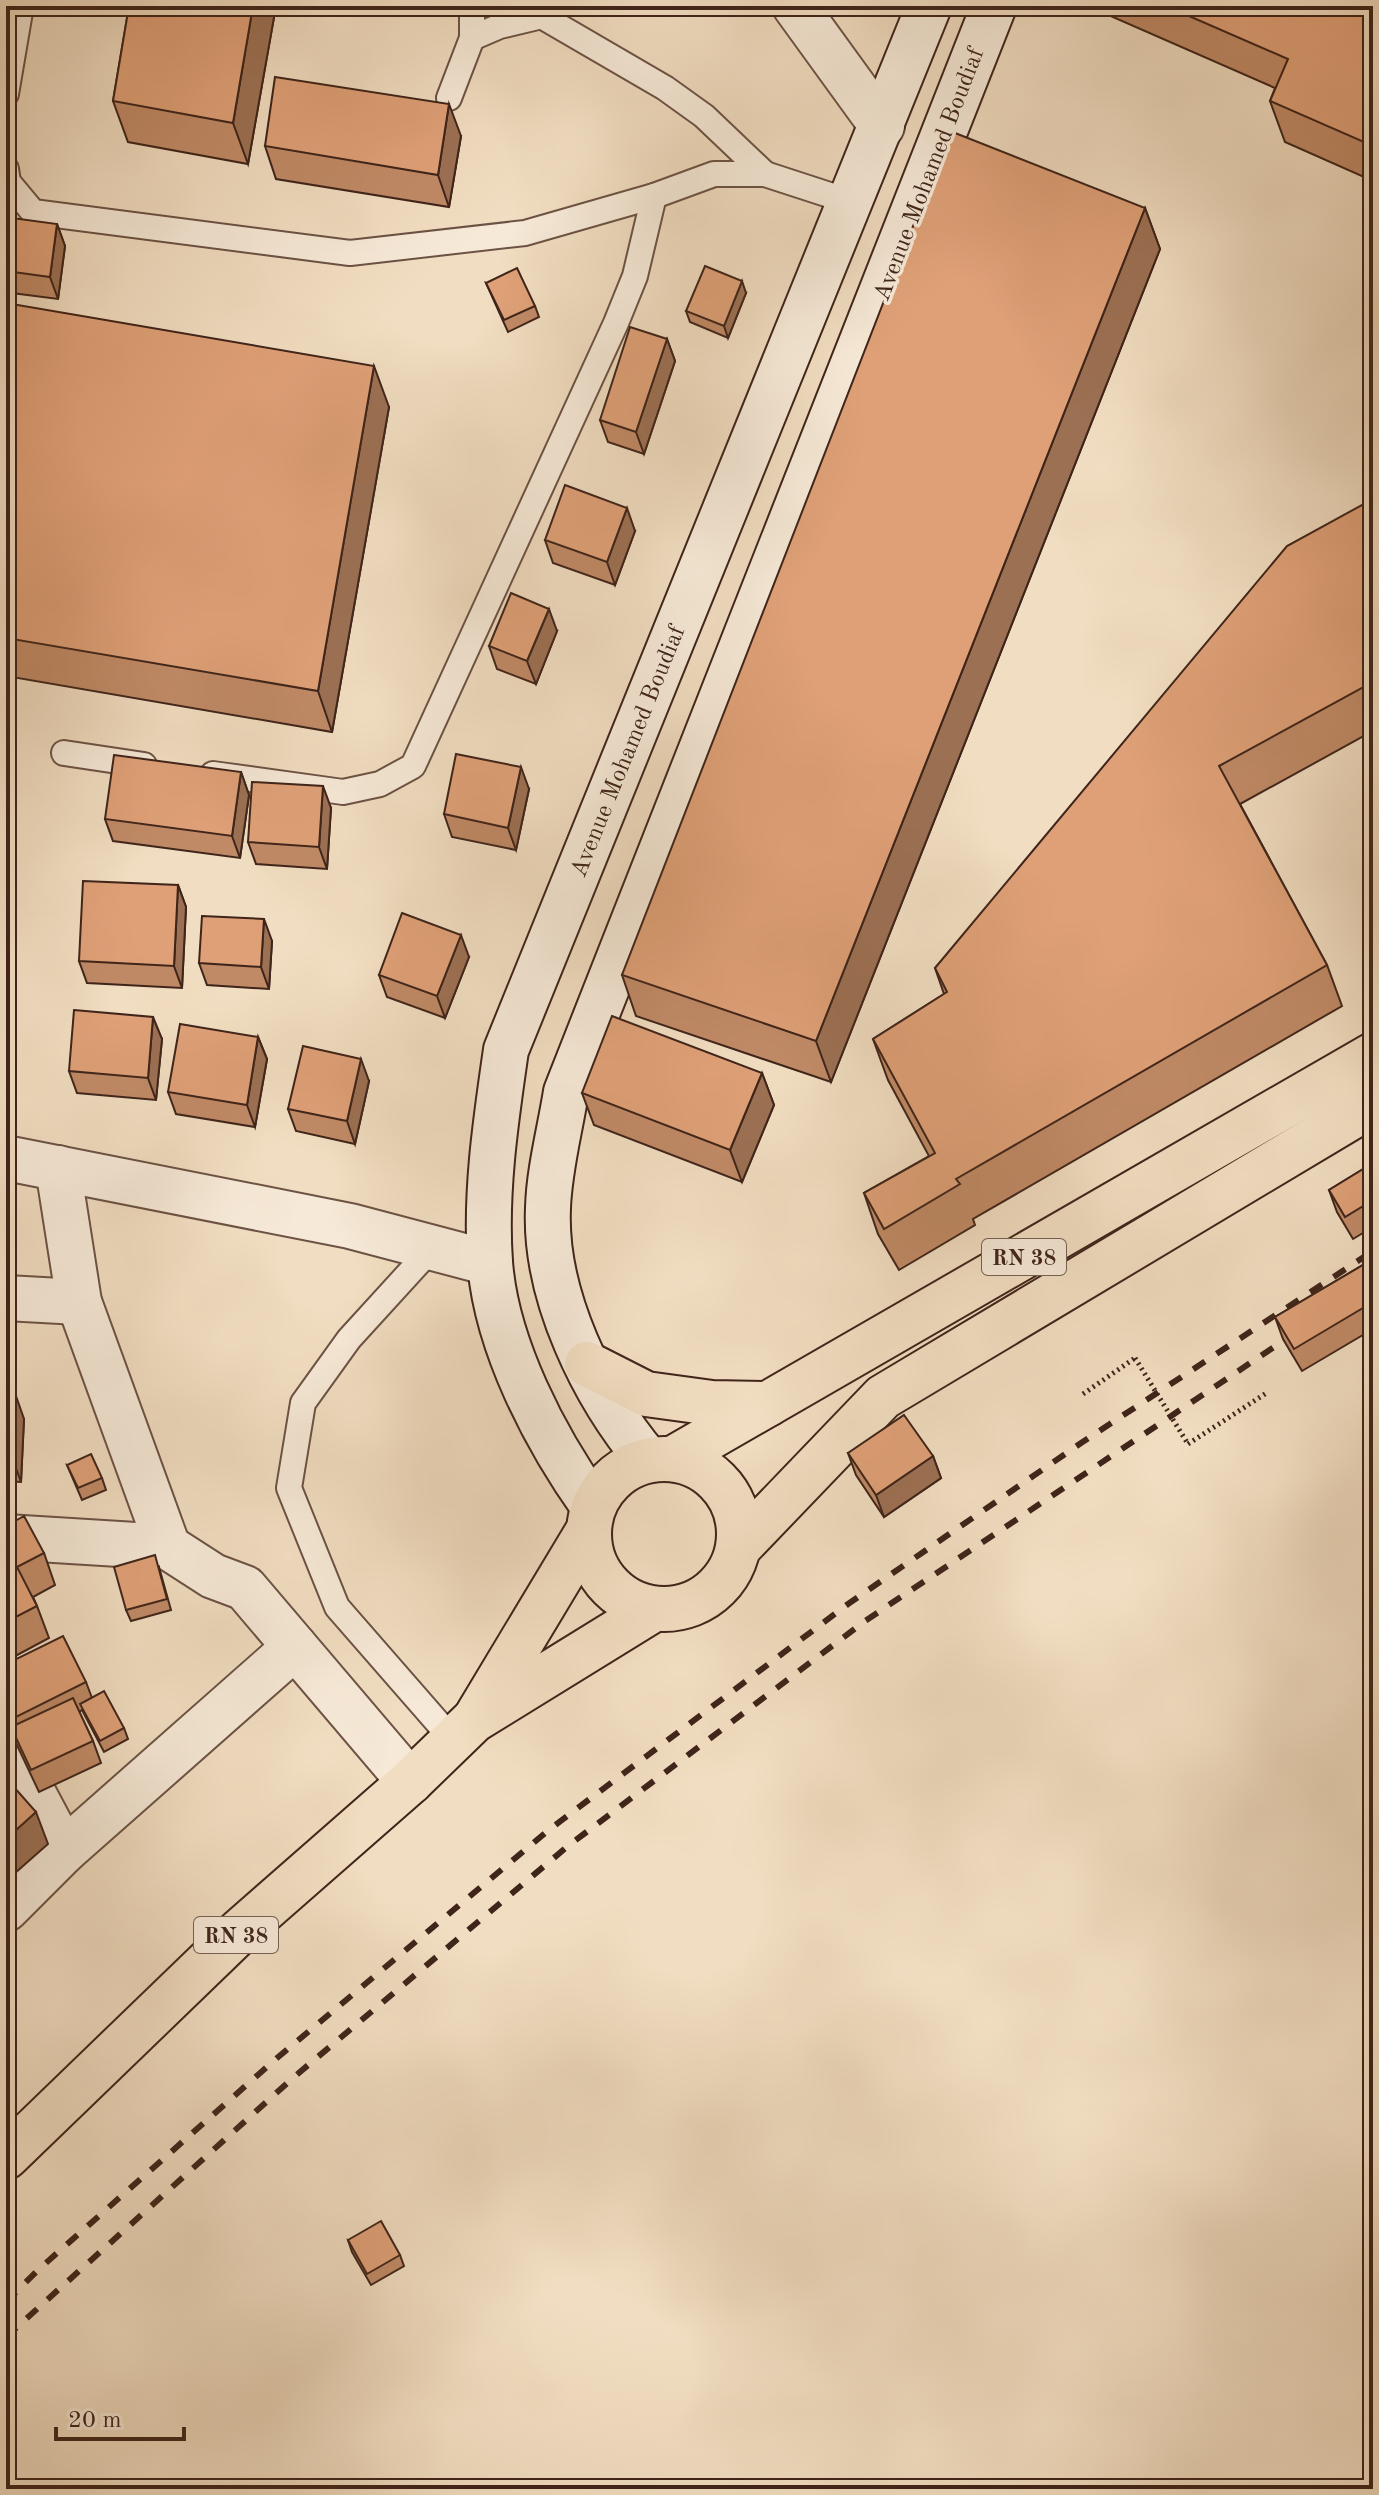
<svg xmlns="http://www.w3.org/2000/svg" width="1379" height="2495" font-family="'Old Standard TT',serif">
<rect width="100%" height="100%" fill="#f1ddc1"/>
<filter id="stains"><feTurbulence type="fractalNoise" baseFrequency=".0025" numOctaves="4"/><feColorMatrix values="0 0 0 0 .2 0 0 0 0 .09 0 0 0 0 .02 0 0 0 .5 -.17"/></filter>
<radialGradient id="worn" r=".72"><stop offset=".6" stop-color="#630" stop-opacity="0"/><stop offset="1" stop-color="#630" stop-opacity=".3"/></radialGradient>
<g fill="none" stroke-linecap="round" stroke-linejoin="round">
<!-- service casing -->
<g stroke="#6c5244" stroke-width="28">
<g id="service">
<polyline points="524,6 665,88 704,116 765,174"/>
<polyline points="472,38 500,26 542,16"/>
<polyline points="6,94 21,6"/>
<polyline points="449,98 472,38 472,6"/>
<polyline points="6,169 8,182 33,212 350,253 525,233 654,196 714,174 765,174 851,202"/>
<polyline points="64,753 144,765"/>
<polyline points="213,774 343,792 380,784 413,766 616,323 635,276 654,196"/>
<polyline points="432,1248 349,1339 303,1403 289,1488 337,1607 453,1740"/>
</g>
</g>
<!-- minor casing -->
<g stroke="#6c5244" stroke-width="48">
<g id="minor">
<polyline points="795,6 882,126"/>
<polyline points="6,1158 350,1226 490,1263"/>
<polyline points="58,1168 79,1302 168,1547"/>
<polyline points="6,1298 79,1302"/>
<polyline points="6,1537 168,1547 213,1576 245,1588 410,1782"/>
<polyline points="6,1742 64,1851"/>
<polyline points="6,1909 64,1851 295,1647"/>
</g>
</g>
<!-- secondary casing -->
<g stroke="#3f241a" stroke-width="48">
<g id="secondary">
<path d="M648,1460C593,1395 544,1295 548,1208C549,1170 560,1130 566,1092L994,6"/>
<path d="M593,1506C545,1439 496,1345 490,1262C485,1191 496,1119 506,1050L929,6"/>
</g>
</g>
<!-- primary casing -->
<g stroke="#3f241a" stroke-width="48">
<g id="primary">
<polyline points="587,1364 646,1394 712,1403 768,1404"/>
<polyline points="674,1458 1373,1055"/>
<circle cx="664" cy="1534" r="75"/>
<polyline points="739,1547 883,1397 1373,1104"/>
<polyline points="478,1714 588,1531"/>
<polyline points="6,2157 240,1931 410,1782 474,1720 654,1609"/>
</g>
</g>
<!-- path -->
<g stroke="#3f241a" stroke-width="5" stroke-dasharray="2 4" stroke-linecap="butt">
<polyline points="1083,1394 1135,1358"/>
<polyline points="1188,1444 1268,1392"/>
</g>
<!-- service -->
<use href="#service" stroke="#f6e9d7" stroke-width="24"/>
<!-- minor -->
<use href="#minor" stroke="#f6e9d7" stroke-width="44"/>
<!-- secondary -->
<use href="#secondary" stroke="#f6e9d7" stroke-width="44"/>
<!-- primary -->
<use href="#primary" stroke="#f1ddc1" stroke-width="44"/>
<!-- rail -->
<g stroke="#3f241a" stroke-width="6" stroke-dasharray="14 14" stroke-linecap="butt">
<polyline points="6,2302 38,2270 277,2058 550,1829 848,1604 1081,1443 1373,1251"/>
<polyline points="6,2337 294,2077 568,1846 865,1621 1301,1329"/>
</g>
<!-- path-bridge -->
<polyline stroke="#3f241a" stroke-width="5" stroke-dasharray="2 4" stroke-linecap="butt" points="1135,1358 1188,1444"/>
</g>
<!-- wall -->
<g fill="#c08a66" stroke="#3f241a" stroke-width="2">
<polygon points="129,6 276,6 248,164 128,142 113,101"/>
<polygon points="1103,6 1373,6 1373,181 1285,142 1270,101 1275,88 1106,14"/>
<polygon points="461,136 449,207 276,179 265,146"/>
<polygon points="1145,208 1160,249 831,1082 636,1016 622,975"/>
<polygon points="57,224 65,246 58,299 12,293 11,289 11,295 6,294 6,225"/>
<polygon points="486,283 535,306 539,317 508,332"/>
<polygon points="746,293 728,338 690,322 686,311"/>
<polygon points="6,303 389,407 332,732 6,676"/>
<polygon points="667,339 675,361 644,454 608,442 600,420"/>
<polygon points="1373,420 1373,451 1364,425"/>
<polygon points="1373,499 1373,731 1240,804 1327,965 1342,1006 973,1219 975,1225 899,1270 878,1234 864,1193 929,1156 888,1080 873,1039 944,994 935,968"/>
<polygon points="635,531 615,585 553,563 545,540"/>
<polygon points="557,631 536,684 497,669 489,646"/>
<polygon points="241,772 249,795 240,858 113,841 105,819"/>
<polygon points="529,789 516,850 452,837 444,814"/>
<polygon points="331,808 327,869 256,864 248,842"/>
<polygon points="178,885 186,907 182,988 87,983 79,961"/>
<polygon points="272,941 269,989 207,985 199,963"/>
<polygon points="469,957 445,1018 387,997 379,975"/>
<polygon points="258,1037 267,1059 255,1127 176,1114 168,1092"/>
<polygon points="162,1039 156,1100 77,1093 69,1071"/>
<polygon points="762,1073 774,1105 742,1182 594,1125 582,1093"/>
<polygon points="369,1081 355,1144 296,1131 288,1109"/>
<polygon points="1373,1163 1373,1227 1353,1239 1337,1212 1329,1190"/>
<polygon points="1373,1259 1373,1329 1302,1371 1283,1339 1275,1317"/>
<polygon points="6,1396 24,1419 21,1482 6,1481"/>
<polygon points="848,1453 933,1456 941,1478 884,1517 856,1475"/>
<polygon points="67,1465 102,1478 106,1490 82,1500"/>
<polygon points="6,1526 44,1553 55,1585 33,1597 37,1606 49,1638 6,1661"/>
<polygon points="159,1567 171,1610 131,1621 126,1610"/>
<polygon points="6,1664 86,1682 92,1698 124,1728 128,1739 104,1752 82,1710 79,1712 93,1741 101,1763 39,1792 16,1743 14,1744 6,1727"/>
<polygon points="348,2240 400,2255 404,2266 371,2285 352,2252"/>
</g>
<!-- shaded-wall -->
<g fill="#9c7053" stroke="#3f241a" stroke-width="2">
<polygon points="253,6 276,6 248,164 233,123"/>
<polygon points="449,104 461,136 449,207 438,175"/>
<polygon points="8,149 12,160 10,203 6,193"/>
<polygon points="1145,208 1160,249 831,1082 816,1041"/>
<polygon points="57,224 65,246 58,299 50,277"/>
<polygon points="7,278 11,289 11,295 7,283"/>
<polygon points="742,281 746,293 728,338 724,326"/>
<polygon points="667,339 675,361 644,454 636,432"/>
<polygon points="374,366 389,407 332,732 318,691"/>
<polygon points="627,508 635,531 615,585 607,562"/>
<polygon points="549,609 557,631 536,684 527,661"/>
<polygon points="521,767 529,789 516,850 508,828"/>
<polygon points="241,772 249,795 240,858 232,836"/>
<polygon points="323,786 331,808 327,869 319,847"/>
<polygon points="178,885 186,907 182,988 174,966"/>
<polygon points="264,919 272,941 269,989 261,967"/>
<polygon points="461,935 469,957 445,1018 437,996"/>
<polygon points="153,1017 162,1039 156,1100 148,1078"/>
<polygon points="258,1037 267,1059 255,1127 247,1105"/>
<polygon points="361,1059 369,1081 355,1144 347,1121"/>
<polygon points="762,1073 774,1105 742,1182 730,1150"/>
<polygon points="16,1396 24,1419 21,1482 13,1460"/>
<polygon points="933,1456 941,1478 884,1517 876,1495"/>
<polygon points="36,1812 48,1844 6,1881 6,1839"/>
</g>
<!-- building -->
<g fill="#dfa077" stroke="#3f241a" stroke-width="2">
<polygon points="129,6 253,6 233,123 113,101"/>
<polygon points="1166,6 1373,6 1373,146 1270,101 1288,59"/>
<polygon points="275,77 449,104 438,175 265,146"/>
<polygon points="950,131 1145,208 816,1041 622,975"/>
<polygon points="6,149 8,149 6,183"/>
<polygon points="12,218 57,224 50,277 6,271 6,259"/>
<polygon points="6,225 11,225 6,259"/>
<polygon points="705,266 742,281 724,326 686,311"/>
<polygon points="517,268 535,306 504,320 486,283"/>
<polygon points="6,303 374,366 318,691 6,638"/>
<polygon points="630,327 667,339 636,432 600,420"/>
<polygon points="1373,420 1373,442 1364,425"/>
<polygon points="565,485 627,508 607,562 545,540"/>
<polygon points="1373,499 1373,682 1219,766 1327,965 956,1179 960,1184 884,1229 864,1193 935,1153 873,1039 947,992 935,968 1287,546"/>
<polygon points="511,593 549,609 527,661 489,646"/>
<polygon points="456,754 521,767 508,828 444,814"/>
<polygon points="114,755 241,772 232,836 105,819"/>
<polygon points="252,782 323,786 319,847 248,842"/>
<polygon points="83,881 178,885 174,966 79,961"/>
<polygon points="402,913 461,935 437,996 379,975"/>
<polygon points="202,916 264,919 261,967 199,963"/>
<polygon points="74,1010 153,1017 148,1078 69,1071"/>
<polygon points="612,1016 762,1073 730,1150 582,1093"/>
<polygon points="180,1024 258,1037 247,1105 168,1092"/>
<polygon points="303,1046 361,1059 347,1121 288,1109"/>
<polygon points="1373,1163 1373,1200 1345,1217 1329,1190"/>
<polygon points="1373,1259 1373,1302 1294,1349 1275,1317"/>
<polygon points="6,1396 16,1396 13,1460 6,1459"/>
<polygon points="904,1415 933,1456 876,1495 848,1453"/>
<polygon points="91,1454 102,1478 78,1488 67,1465"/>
<polygon points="24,1516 44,1553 17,1567 37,1606 6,1622 6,1526"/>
<polygon points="155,1555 167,1599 126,1610 114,1567"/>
<polygon points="63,1636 86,1682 6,1722 6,1664"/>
<polygon points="104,1691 124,1728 100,1741 80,1704"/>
<polygon points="73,1698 93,1741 31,1770 11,1727"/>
<polygon points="6,1778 36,1812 6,1839"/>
<polygon points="381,2221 400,2255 367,2274 348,2240"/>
</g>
<g text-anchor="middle" stroke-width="7" stroke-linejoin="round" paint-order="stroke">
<!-- shield labels -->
<g fill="#f6e9d7" stroke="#765f53" stroke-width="2">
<rect x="982" y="1239" width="84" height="36" rx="6"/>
<rect x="194" y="1917" width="84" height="36" rx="6"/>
</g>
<g font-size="22" font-weight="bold" fill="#3f241a">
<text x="1024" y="1265">RN 38</text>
<text x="236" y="1943">RN 38</text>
</g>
<!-- street labels -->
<g font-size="24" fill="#3f241a" stroke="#f6e9d7">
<text transform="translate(928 174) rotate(-69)" y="8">Avenue Mohamed Boudiaf</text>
<text transform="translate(627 751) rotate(-68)" y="8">Avenue Mohamed Boudiaf</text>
</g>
</g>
<!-- margin -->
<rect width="1379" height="2495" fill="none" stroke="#f1ddc1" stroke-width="32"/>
<rect x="8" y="8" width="1363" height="2479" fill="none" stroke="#3f241a" stroke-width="4"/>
<rect x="16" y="16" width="1347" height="2463" fill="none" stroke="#3f241a" stroke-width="2"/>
<!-- scale -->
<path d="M56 2427v12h128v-12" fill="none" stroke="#3f241a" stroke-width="4"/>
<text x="68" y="2427" font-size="24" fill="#3f241a" stroke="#f6e9d7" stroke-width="6" paint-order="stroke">20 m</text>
<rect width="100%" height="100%" filter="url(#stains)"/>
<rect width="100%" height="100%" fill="url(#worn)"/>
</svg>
